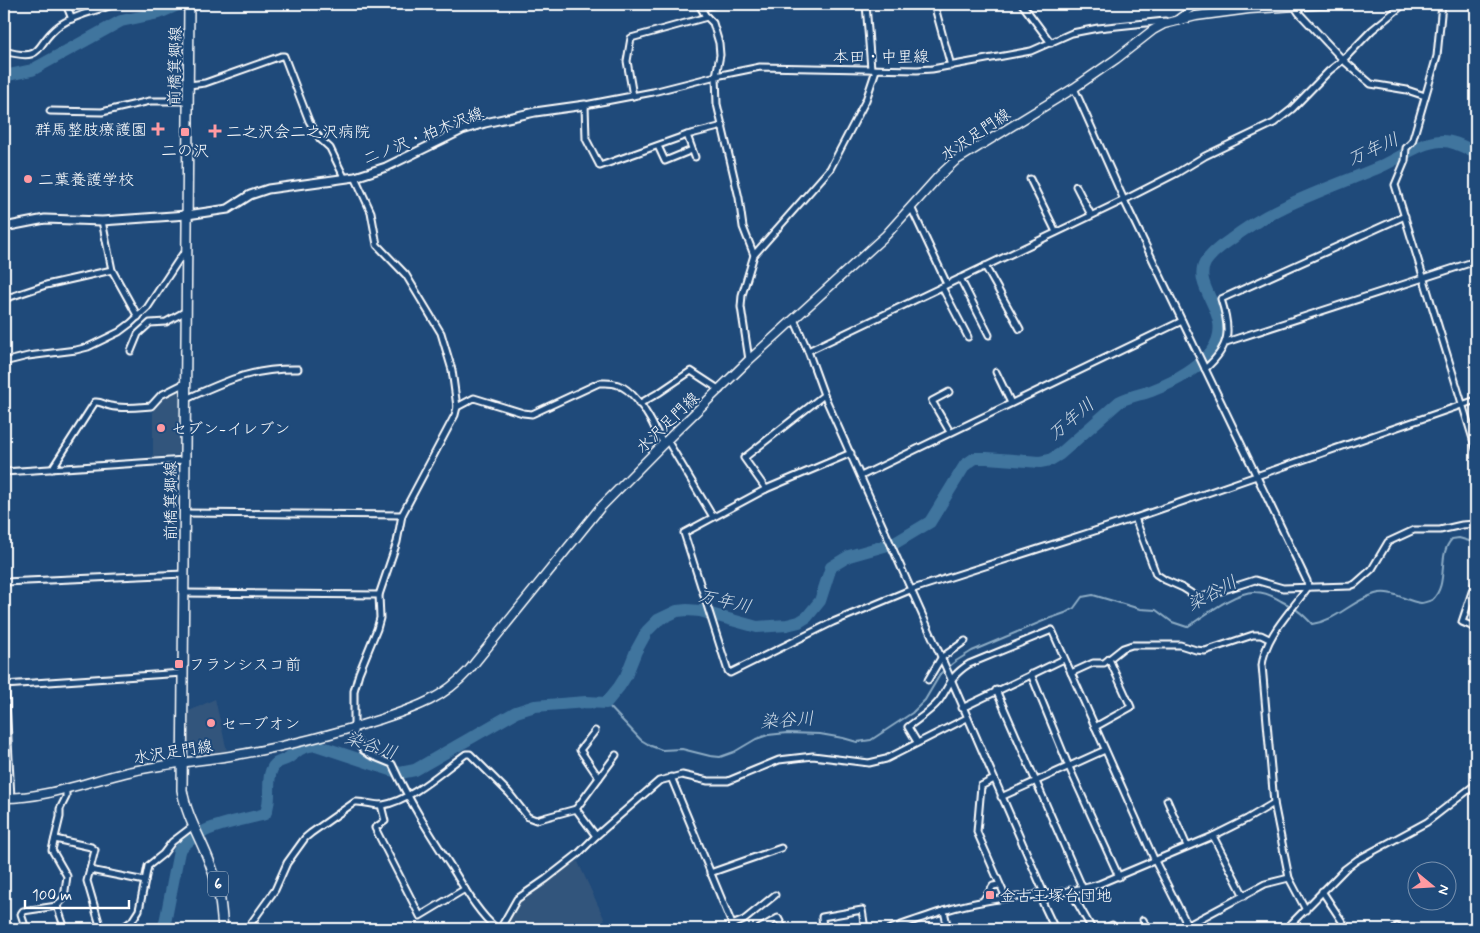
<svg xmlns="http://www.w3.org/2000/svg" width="1480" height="933" font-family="Mynerve,'Klee One',sans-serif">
<rect width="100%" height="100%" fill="#1f4a7a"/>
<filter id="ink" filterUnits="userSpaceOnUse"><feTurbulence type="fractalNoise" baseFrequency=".02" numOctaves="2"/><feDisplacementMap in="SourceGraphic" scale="10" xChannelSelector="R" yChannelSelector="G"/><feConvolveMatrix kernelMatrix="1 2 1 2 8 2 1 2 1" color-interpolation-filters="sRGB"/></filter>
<g filter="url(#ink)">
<!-- built -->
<g fill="#32557c">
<polygon points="180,388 179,455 153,457 153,409 162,397"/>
<polygon points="215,699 227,751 195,756 185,744 185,713"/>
<polygon points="574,861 578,862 609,929 504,929 518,901 542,887"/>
</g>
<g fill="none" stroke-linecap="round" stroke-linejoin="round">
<!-- stream -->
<path stroke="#8dacc5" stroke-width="2" d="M606,703L641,740L651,746L662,750L682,749L710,756L720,757L734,752L756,739L768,735L787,733L820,734L843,738L857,742L871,740L912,713L925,700L941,673L956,661L972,651L1048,619L1065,613L1074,608L1082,597L1093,595L1140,609L1156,610L1172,622L1187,627C1203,617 1235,591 1255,592C1265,592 1273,596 1281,601C1295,608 1301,612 1312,624C1338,620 1351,601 1375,594C1392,589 1405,601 1421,603C1424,603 1429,601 1432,600C1450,583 1436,556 1452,539L1459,538L1476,543"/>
<!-- river -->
<g stroke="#41749e" stroke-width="12">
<polyline points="4,76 32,70 121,21 159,13 180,4"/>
<path d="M162,929L165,923L179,851C198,825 236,822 265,814C274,798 263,773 277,763C280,761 285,760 288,758C301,749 300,747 316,745L400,773L415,770L516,712L535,706L586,702L606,703L619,687L626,676L636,651L647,631L658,620L677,611L687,610L700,611L757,627L787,625L799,622L807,617L820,601L831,567L849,556L895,543L930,522L965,465L975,458H987L1040,462L1050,460L1060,454L1119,402C1129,396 1140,395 1151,391C1172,383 1197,370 1211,352C1238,316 1191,290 1205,263C1211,253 1221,246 1230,240C1273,206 1325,190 1375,169C1397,161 1418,142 1441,141C1453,140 1466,148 1476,153"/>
</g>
<!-- minor casing -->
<g stroke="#fff" stroke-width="9">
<g id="minor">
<polyline points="66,4 72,19"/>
<polyline points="699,4 705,15 713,23 719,43 720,55 716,76 717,104 739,198 743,227 754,255 742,295 741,307 749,360"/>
<polyline points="866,4 871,69"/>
<polyline points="934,4 951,66"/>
<polyline points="1022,4 1051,43"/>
<polyline points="1293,4 1299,13 1343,60 1371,84 1407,90 1425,96"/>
<polyline points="1442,4 1437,56 1415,132 1412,142 1406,148 1405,161 1395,185 1476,449"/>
<polyline points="701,8 716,4"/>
<polyline points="190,10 198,4"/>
<polyline points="1176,20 1198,4"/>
<path d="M4,51C47,63 33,44 60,25C76,14 97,11 115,4"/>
<polyline points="189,85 205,83 281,56 284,56 309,121 320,139 330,148 344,177"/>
<path d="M1074,88L1124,200L1307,581L1308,587C1291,612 1266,634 1262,665L1274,803L1289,878L1306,910"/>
<polyline points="633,96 627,61 631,38 707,17"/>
<polyline points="50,111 102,112 150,101 188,101"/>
<polyline points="723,126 687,135 600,166 586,139 585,105 653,92 716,76 760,67 917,70 932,69 1031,51 1072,33 1098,28 1165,21"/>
<polyline points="687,135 695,157"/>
<polyline points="658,146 665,161 692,150"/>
<path d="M355,177L371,212L377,245L406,275L441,333L452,370L457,407L455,415L402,515L397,542L379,595L380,618L377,629L359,673L354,691V736L363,750L370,755L392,764C409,801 430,834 452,868C465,889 478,913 497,929"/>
<polyline points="1030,179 1056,232"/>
<polyline points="1076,186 1091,215"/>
<polyline points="911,207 947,284"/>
<polyline points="102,221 112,270 138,317"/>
<polyline points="754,255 830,169 866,100 876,70"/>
<polyline points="985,266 1020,329"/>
<polyline points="960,278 989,335"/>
<polyline points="942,287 968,337"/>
<polyline points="4,299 46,285 112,270"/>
<polyline points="794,319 808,351 824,395 951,679 1044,893"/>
<polyline points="1226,342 1476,261"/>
<polyline points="131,351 138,334 150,323 166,322 186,311"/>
<polyline points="808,351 1124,200 1177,173 1205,156 1274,123 1292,109 1329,71 1343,60 1372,30 1404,4"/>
<polyline points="4,362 28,356 76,350 88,347 119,332 131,323 147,308 182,255 187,253"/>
<path d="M1205,369C1231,346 1231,330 1221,299L1405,216"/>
<polyline points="996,372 1011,403"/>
<polyline points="949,392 932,401 950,432"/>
<path d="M186,399C226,381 252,368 298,369"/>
<polyline points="639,404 660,392 691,371 720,390"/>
<path d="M457,407L474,398L523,413L532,414L599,383C605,383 612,382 618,385C631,389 644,408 650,419C656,429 656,434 664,443"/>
<polyline points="667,440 713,517"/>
<polyline points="851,453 766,489 684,533 728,671 730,673 833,622 910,590 1135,518 1476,400"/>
<path d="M52,469L95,402C101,401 104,405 110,406C123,409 138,407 151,406L161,395L185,383"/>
<polyline points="4,472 185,460"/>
<polyline points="861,476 1182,321"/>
<polyline points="766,489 744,458 824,395"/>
<polyline points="185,513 402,515"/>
<polyline points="1135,518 1156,574 1165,580 1183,588 1199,598 1255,580 1283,588 1350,586 1355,584 1372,569 1388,542 1414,530 1440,530 1462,525 1476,524"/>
<polyline points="1476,580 1462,622 1476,628"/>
<polyline points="4,582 184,574"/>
<polyline points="184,593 379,595"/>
<polyline points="4,662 11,798"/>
<polyline points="1071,673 1093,663 1104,663 1123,648 1132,645 1180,645 1196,650 1205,651 1253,635 1261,635 1269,639"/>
<polyline points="1031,674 1069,767 1119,877"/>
<polyline points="928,680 941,658 965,641"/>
<polyline points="4,685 183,673"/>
<polyline points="996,690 1083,889"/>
<polyline points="962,708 1064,659"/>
<polyline points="1095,727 1131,707 1109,659"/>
<polyline points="595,731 580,750 599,778"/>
<path d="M917,742L908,727C918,719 930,712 939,701C951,684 949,677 969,664L1052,630L1155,861L1188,926"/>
<polyline points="671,777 734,929"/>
<polyline points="994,779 981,786 977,832 1006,898"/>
<polyline points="1001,797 1105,750"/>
<polyline points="1167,800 1187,846"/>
<polyline points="381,805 385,821 375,828 420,916 465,889"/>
<polyline points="576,809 616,755"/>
<polyline points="1213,836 1244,896"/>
<polyline points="55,839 91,847 95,850 87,881 101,929"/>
<polyline points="90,870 145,881"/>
<polyline points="710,873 781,848"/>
<polyline points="1070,890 1092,929"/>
<polyline points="1322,891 1347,929"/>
<polyline points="1038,893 1055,929"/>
<polyline points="983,901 993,886 999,885"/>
<polyline points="57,906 65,929"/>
<polyline points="944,911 948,929"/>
<polyline points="1143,920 1148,929"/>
<polyline points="732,925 744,920 775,895"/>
<polyline points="26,929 21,914 23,911 57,906 64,898 67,876 52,850 60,817 60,809 66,797 66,789"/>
<polyline points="121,929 132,921 139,910 148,866 163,854 172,842 193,826"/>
<path d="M247,929L275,890L287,863L305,838L311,833L355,802C365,801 374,806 383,805C412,800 442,771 466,754H470L509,793L528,817L536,820L576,809L596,836L659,781L682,775L708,781H728L779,760L813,756L869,763L886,759L967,718"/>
<polyline points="500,929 517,899 546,879 578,854 596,836"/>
<polyline points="759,929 778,918 784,929"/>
<polyline points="823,929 822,917 862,910 865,929"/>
<path d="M890,929C922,918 953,906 986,901C1022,895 1065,895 1099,884L1213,836L1247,819L1274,803"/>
<polyline points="1103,929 1112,925"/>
<polyline points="1181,929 1265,884 1289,878"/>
<polyline points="1286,929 1345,869 1357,860 1427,822 1476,784"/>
<polyline points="1395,929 1397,927 1400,929"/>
</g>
</g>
<!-- tertiary casing -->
<g stroke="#fff" stroke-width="11">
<polyline id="tertiary" points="4,227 45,219 102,221 187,215 228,209 250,195 268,189 355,177 386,167 462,130 485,123 535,112 585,105"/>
</g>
<!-- secondary casing -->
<g stroke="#fff" stroke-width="11">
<path id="secondary" d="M4,798C49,798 90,780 133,771C165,764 198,761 230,756C280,748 330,735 378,720C414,708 442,700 469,670L600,508L664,443L749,360L886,235L939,176L955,161L1074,88L1116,59L1153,30L1164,24L1196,16L1249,9L1329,4"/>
</g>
<!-- primary casing -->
<g stroke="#fff" stroke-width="12">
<path id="primary" d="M189,4L182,790C187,819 203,842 212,869C220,889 221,908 223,929"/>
</g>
<!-- minor -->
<use href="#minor" stroke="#1f4a7a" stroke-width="5"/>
<!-- tertiary -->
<use href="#tertiary" stroke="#1f4a7a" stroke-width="7"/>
<!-- secondary -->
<use href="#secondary" stroke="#1f4a7a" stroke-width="8"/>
<!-- primary -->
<use href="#primary" stroke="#1f4a7a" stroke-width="9"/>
</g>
</g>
<!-- markers -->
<g fill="#ff9aa2" stroke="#1f4a7a" stroke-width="2">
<path d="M155.5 121.5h5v5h5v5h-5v5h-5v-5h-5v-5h5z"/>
<path d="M212.5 123.5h5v5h5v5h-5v5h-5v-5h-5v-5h5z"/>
<rect x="180" y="127" width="10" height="10" rx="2.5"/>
<circle cx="28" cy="179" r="5"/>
<circle cx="161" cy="428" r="5"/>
<rect x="174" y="659" width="10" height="10" rx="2.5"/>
<circle cx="211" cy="723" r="5"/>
<rect x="985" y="890" width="10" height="10" rx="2.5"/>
</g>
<g text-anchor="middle" stroke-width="4" stroke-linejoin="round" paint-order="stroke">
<!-- shield labels -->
<rect fill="#1f4a7a" stroke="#bcc9d7" stroke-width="1" x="208" y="871.5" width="20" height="25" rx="4"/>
<g font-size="15" font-weight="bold" fill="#fff">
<text x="218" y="889">6</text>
</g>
<!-- street labels -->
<g font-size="16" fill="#fff" stroke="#1f4a7a">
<text x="881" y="62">本田・中里線</text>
<text transform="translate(174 66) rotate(-89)" y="6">前橋箕郷線</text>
<text transform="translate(975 134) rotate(-34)" y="6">水沢足門線</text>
<text transform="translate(423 135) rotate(-22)" y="6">二ノ沢・柏木沢線</text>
<text transform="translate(667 422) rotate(-44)" y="6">水沢足門線</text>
<text transform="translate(170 501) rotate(-90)" y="6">前橋箕郷線</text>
<text transform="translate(173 751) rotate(-9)" y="6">水沢足門線</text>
</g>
<!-- poi labels -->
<g font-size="16" fill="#fff" stroke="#1f4a7a" text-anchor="start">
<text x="147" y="135" text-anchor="end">群馬整肢療護園</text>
<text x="226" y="137">二之沢会二之沢病院</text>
<text x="185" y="156" text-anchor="middle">二の沢</text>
<text x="38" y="185">二葉養護学校</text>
<text x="171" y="434">セブン-イレブン</text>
<text x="189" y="670">フランシスコ前</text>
<text x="221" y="729">セーブオン</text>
<text x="1000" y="901">金古王塚台団地</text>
</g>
<!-- water labels -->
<g font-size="18" font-style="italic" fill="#d0dce7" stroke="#1f4a7a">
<text transform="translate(1373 149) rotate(-24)" y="6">万年川</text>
<text transform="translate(1071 419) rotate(-40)" y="6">万年川</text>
<text transform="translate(1212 593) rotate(-28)" y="6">染谷川</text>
<text transform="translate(725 601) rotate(13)" y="6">万年川</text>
<text transform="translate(787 720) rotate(-4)" y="6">染谷川</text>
<text transform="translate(371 745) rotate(18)" y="6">染谷川</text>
</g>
</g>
<!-- margin -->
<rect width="1480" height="933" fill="none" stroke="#1f4a7a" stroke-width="20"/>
<rect x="10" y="10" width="1460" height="913" fill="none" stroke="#fff" stroke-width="2" filter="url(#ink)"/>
<!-- north arrow -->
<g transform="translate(1432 886) rotate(108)"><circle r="24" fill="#1f4a7a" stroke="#7992af"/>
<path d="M0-4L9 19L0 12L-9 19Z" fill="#ff9aa2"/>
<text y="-8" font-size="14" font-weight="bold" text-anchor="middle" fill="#ffffff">N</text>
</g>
<!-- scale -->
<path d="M25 900v8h104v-8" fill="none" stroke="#ffffff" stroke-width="2.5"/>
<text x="32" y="900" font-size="15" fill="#ffffff" stroke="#1f4a7a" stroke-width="4" paint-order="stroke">100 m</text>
</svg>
